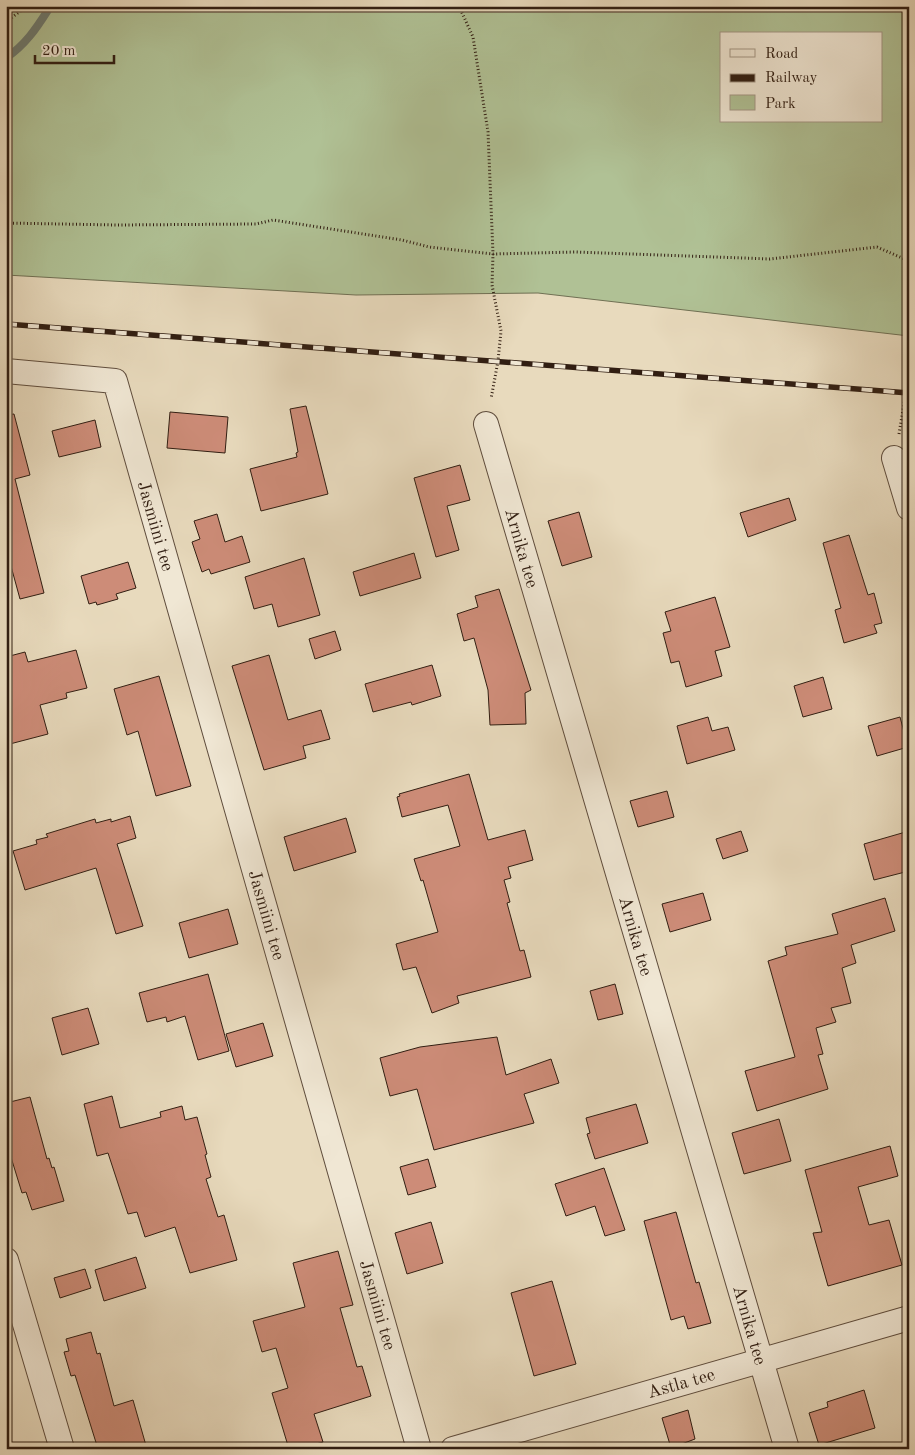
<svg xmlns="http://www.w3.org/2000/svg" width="915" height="1455" font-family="'Old Standard TT',serif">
<rect width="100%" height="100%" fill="#e8dabd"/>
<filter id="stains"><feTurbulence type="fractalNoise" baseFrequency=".004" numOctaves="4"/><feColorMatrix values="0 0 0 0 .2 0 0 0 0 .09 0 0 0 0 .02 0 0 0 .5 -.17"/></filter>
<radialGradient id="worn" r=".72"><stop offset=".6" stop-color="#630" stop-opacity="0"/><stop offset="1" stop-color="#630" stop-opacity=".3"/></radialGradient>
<!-- green -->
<path fill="#b0c195" stroke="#707054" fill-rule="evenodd" d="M6,6H909V336L538,293L356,295L6,275ZM721,34H881V121H721Z"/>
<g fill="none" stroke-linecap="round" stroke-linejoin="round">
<!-- stream -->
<path stroke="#6e7c73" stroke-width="8" d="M6,58C25,45 36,29 48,10"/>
</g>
<!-- building -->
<g fill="#cd8c78" stroke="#311e12">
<polygon points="306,406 328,494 261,511 250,469 297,457 296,453 298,452 290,409"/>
<polygon points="170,412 228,417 225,453 167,448"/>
<polygon points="14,414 30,475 15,479 44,593 20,599 6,548 6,415"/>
<polygon points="95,420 101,447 59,457 52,431"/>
<polygon points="460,465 470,500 447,506 459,550 436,557 414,478"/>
<polygon points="789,498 796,520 748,537 740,513"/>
<polygon points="579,512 592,557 562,566 548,521"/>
<polygon points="217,514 225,542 242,536 250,562 211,574 209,569 202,572 192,542 200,539 194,521"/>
<polygon points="849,535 868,595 874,593 882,623 874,625 877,633 844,643 835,610 841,608 823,543"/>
<polygon points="414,553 421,578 360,596 353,572"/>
<polygon points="304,558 320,615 278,627 272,604 254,609 245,577"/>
<polygon points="128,562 136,588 116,594 118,599 97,605 96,602 89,604 81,576"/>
<polygon points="499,589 531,690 525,693 526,724 490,725 488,690 474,638 464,641 457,614 478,607 475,596"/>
<polygon points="715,597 730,647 715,651 722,676 686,687 679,661 671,663 663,633 671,631 665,612"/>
<polygon points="335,631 341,650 315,659 309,639"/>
<polygon points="76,650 87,688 66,693 67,698 40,705 48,734 6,745 6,657 25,652 28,662"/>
<polygon points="269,655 288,720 321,710 330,739 303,746 306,758 264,770 232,666"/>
<polygon points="432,665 441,696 412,705 411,702 373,712 365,684"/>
<polygon points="159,676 191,786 156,796 138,731 127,735 114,689"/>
<polygon points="823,677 832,709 803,717 794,686"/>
<polygon points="708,717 712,731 728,727 735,750 687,764 677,726"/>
<polygon points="900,717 908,747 877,756 868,726"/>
<polygon points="469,774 488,840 525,830 533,860 508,867 511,878 504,880 510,902 507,903 520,951 524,950 531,977 457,996 459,1003 432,1013 416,967 403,970 396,944 438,932 423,880 421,881 414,859 460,846 448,805 402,817 397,797 400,796 399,794"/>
<polygon points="667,791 674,817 638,827 630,801"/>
<polygon points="130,816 136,838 117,844 143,926 116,934 96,868 25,890 13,851 37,844 36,840 48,837 46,834 95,819 96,823 111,819 111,822"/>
<polygon points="346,818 356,852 294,871 284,837"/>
<polygon points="741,831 748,851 723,859 716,839"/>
<polygon points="909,831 909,871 874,880 864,844"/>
<polygon points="703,893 711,920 670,932 662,904"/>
<polygon points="885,898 895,931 851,945 856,963 842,968 851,1003 831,1008 836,1022 816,1028 823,1054 818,1055 828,1089 757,1111 745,1071 795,1057 768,961 787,955 785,947 838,934 832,914"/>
<polygon points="228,909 238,944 189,958 179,923"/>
<polygon points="208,974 229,1051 198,1060 185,1016 167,1022 166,1017 147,1022 139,993"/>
<polygon points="615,984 623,1014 598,1020 590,991"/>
<polygon points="88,1008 99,1044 62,1055 52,1018"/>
<polygon points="263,1023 273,1056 236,1067 226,1034"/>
<polygon points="497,1037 506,1075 551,1059 559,1083 524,1094 534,1123 434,1150 417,1089 390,1096 380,1058 420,1047"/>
<polygon points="112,1096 120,1128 161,1117 160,1112 182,1106 185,1120 197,1117 207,1154 205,1155 211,1177 206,1179 218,1217 224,1215 237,1260 190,1273 175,1227 145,1237 137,1212 128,1214 108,1153 97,1156 84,1104"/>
<polygon points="30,1097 47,1159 49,1158 52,1168 54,1167 64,1201 32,1210 26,1192 22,1193 6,1141 6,1103"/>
<polygon points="636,1104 648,1143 595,1159 587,1134 590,1133 586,1118"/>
<polygon points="779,1119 791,1161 744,1174 732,1133"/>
<polygon points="890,1146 898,1176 858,1187 869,1225 889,1220 902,1265 828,1286 813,1233 822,1232 805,1170"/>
<polygon points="428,1159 436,1187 408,1195 400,1167"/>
<polygon points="604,1168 625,1230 605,1236 595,1206 566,1216 555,1184"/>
<polygon points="676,1212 696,1283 699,1282 711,1323 688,1329 684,1316 671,1320 644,1221"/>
<polygon points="431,1222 443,1263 407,1274 395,1233"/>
<polygon points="338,1251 353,1305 340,1308 357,1367 362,1366 371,1396 314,1414 323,1442 299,1449 289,1449 272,1393 288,1388 276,1348 262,1352 253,1321 305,1307 293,1263"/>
<polygon points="136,1257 146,1288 104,1301 95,1270"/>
<polygon points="85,1269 91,1288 60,1298 54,1278"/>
<polygon points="552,1281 576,1364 534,1376 511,1293"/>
<polygon points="91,1332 97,1354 100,1353 114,1406 133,1400 147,1449 98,1449 75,1375 71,1376 64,1352 69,1351 66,1339"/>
<polygon points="864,1390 875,1428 819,1445 809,1413 828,1407 827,1402"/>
<polygon points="688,1410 695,1439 671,1448 662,1418"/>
</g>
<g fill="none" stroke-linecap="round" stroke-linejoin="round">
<!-- street casing -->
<g stroke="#5f4d3d" stroke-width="26">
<g id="street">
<polyline points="6,371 115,381 419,1449"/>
<polyline points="486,424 787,1449"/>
<polyline points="894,458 909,508"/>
<polyline points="6,1260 62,1449"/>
<polyline points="453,1449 909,1318"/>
</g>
</g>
<!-- path -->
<g stroke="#311e12" stroke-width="3" stroke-dasharray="1 2.5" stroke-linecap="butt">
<polyline points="459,6 473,37 488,132 493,254 492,285 501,331 498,361 491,399"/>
<polyline points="6,22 27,6"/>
<polyline points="6,223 116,225 256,224 273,220 402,240 429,247 493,254 575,252 770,259 877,247 909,261"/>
<polyline points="909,292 909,303"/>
<polyline points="899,434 909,373"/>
</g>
<!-- street -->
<use href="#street" stroke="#f0e7d4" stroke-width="24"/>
<!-- rail casing -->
<g stroke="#311e12" stroke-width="5.5">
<polyline id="rail" points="6,324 909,393"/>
</g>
<!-- rail -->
<use href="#rail" stroke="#f0e7d4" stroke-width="4" stroke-dasharray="11" stroke-linecap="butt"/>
</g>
<g text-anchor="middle" stroke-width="5" stroke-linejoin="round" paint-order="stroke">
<!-- street labels -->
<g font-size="18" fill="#311e12" stroke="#f0e7d4">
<text transform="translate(156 526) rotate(74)" y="6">Jasmiini tee</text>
<text transform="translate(522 548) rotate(74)" y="6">Arnika tee</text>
<text transform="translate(267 915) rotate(74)" y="6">Jasmiini tee</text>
<text transform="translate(636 936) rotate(74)" y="6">Arnika tee</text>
<text transform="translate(378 1305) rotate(74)" y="6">Jasmiini tee</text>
<text transform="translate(750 1325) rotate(74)" y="6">Arnika tee</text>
<text transform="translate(681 1383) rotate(-16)" y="6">Astla tee</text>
</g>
</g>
<!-- margin -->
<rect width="915" height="1455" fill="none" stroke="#e8dabd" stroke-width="25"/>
<rect x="8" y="8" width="900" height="1440" fill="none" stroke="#311e12" stroke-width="2.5"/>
<rect x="12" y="12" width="890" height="1430" fill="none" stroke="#311e12"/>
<!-- legend -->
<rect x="720" y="32" width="162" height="90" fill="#f0e7d4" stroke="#a49786"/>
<rect x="730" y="49" width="25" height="8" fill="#f0e7d4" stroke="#a49786"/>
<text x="765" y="58" font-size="15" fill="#311e12">Road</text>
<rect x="730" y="74" width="25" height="8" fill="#311e12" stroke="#a49786"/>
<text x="765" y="82" font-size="15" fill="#311e12">Railway</text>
<rect x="730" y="95" width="25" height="15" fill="#b0c195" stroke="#a49786"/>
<text x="765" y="108" font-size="15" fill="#311e12">Park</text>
<!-- scale -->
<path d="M35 55v8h79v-8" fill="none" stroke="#311e12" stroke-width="2.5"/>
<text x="42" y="55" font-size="15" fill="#311e12" stroke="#f0e7d4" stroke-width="4" paint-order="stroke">20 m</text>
<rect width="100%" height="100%" filter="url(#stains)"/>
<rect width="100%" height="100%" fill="url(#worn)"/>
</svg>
